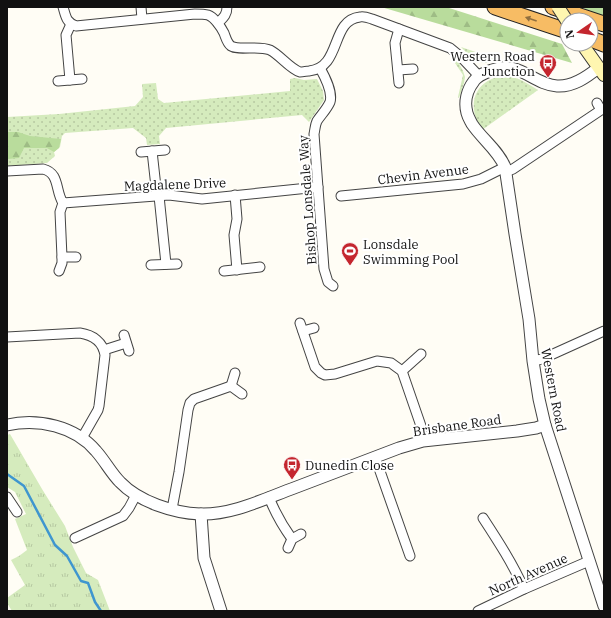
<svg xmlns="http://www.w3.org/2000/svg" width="611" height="618" font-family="'IBM Plex Serif',serif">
<defs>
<pattern id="grass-dots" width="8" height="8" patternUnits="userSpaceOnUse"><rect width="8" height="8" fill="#d5ebbd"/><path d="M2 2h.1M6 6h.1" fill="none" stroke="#b6c8a1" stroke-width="1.8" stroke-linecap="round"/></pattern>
<pattern id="forest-firs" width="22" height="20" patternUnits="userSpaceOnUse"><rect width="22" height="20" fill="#b9dc9c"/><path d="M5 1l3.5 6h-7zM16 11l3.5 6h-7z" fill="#9ebc85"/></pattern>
<pattern id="park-tufts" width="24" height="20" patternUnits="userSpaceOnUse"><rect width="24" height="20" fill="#d5ebbd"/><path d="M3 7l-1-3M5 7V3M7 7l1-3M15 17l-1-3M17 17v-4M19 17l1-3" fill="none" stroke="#b6c8a1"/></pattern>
</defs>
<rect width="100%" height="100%" fill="#fffdf5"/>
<!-- grass -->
<g fill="url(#grass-dots)">
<polygon points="425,41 454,54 463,71 465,77 464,83 459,98 458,97 463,75 455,63 452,55"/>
<path d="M461,47L499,60C495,61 490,63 486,63C475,63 468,54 461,47Z"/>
<path d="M505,76C519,77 526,83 538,90L482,130C480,126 477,122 476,118C468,96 482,77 505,76Z"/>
<polygon points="295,78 304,80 317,79 323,91 324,100 309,122 302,115 166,128 159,136 160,144 147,145 146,138 133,128 65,133 62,136 60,147 54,152 55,156 47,163 7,166 7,117 59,114 135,106 143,97 142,84 156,83 158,99 164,103 290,91 290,79"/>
</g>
<!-- forest -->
<g fill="url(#forest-firs)">
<polygon points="381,7 446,7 562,44 572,63"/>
<polygon points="582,7 604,7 604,16 590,12"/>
<polygon points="7,132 18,132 30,136 61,139 59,148 54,152 47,148 24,148 19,158 8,159 7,158"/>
</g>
<!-- park -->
<polygon fill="url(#park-tufts)" points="10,434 42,489 65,526 73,547 86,573 98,580 110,611 12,611 7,603 7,598 25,585 11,560 19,556 27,550 15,519 26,514 15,492 7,487 7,435"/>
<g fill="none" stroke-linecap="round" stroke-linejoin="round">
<!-- stream -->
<polyline stroke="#3f96cf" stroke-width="2.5" points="7,474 24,486 55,545 67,556 81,581 88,583 95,602 101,611"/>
<!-- minor casing -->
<g stroke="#444" stroke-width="11">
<g id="minor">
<path d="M63,7C66,17 66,22 76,26L195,14C199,14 204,14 208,15C214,17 221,27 224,33C226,38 227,43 231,46C239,51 259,45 270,50C280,55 290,69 300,72C303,72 307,71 309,71C342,68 330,20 360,17C364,16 369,18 372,19L450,48L461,57L479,76"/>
<polyline points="141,7 142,19"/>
<path d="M218,23C223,18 227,15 227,7"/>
<path d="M320,68C325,77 333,92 330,102C327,109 321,115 317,121C315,125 315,130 314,134L324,269L328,282L333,286"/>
<polyline points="398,70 413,69"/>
<polyline points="70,80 66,35 71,24"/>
<polyline points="58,81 82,79"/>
<polyline points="399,83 395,43 399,29"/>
<polyline points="152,151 157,196"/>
<polyline points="141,152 165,150"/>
<path d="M7,171L43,169C60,173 55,191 63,203L169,195L202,199L318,187"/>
<polyline points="506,172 513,169 601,110 597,103"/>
<polyline points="235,195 237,219 234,235 237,270"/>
<polyline points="159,196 166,264"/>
<polyline points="341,196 463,184 481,179 505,167"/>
<polyline points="62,257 76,257"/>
<polyline points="151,265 177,264"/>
<polyline points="59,271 62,263 62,257 60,212 63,203"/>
<polyline points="224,271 260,267"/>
<polyline points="300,323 315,367 321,373 325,375 335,374 377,361 391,363 402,371 421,426 423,441"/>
<polyline points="303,331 314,328"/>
<polyline points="124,335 129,351"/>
<path d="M7,337L80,333C93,335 103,342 105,355L99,406L98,410L82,438"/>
<polyline points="104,350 126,343"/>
<polyline points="533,361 542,359 604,331"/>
<polyline points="402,371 421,354"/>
<polyline points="231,386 235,373"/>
<polyline points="375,457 410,556"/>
<polyline points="7,497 17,512"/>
<path d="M269,497C275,513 282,525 292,539"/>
<polyline points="172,509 179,472 188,410 190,403 194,399 231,386 242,394"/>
<path d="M483,518C498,541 513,564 524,589"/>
<polyline points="75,538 123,516 129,508 136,495"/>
<polyline points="288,548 292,539 301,534"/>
<polyline points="478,611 524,589 589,561"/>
</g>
</g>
<!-- tertiary casing -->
<g stroke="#444" stroke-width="13">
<g id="tertiary">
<path d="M598,68C587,77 573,87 557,86C532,84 520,60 492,70C485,73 478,75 474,81C467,90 464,102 467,113C468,117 470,120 472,124C482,139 498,150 505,167L515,234L529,319L533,361L539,399L545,425L604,606"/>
<path d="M7,425C38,418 75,426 96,451C105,461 111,473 120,482C139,502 174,513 200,514C232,515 264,499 294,488C329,475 364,461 399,448L423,441L517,431L536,428L545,425"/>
<polyline points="201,514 204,558 221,611"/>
</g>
</g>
<!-- secondary casing -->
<g stroke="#333" stroke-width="14">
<polyline id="secondary" points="582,44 604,75"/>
</g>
<!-- trunk casing -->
<g stroke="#222" stroke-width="17">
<g id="trunk">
<polyline points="495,7 567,31"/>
<polyline points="553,7 604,24"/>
<polyline points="591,39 604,44"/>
</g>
</g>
<!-- minor -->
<use href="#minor" stroke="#fff" stroke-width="9"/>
<!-- tertiary -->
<use href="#tertiary" stroke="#fff" stroke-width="11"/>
<!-- secondary -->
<use href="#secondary" stroke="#fff6b0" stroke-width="12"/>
<!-- trunk -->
<use href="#trunk" stroke="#f7bc64" stroke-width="15"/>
<!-- secondary-bridge casing -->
<g stroke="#333" stroke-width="14" stroke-linecap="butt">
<polyline id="secondary-bridge" points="558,7 567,21"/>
</g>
<!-- secondary-bridge -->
<use href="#secondary-bridge" stroke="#fff6b0" stroke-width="12"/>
</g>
<!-- one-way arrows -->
<defs><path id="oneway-solid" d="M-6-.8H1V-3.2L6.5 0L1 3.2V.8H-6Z"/></defs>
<use fill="#906f3f" href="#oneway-solid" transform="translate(531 19) rotate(-161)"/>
<!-- icons -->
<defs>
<g id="bus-pin" transform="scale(0.9)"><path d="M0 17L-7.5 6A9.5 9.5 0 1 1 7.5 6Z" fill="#c4262e" stroke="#fff"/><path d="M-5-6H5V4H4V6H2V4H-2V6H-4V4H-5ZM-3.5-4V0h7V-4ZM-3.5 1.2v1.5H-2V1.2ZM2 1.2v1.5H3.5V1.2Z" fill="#fff"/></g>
<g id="stadium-pin" transform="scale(0.9)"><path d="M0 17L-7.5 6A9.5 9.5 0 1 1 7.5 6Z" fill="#c4262e" stroke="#fff"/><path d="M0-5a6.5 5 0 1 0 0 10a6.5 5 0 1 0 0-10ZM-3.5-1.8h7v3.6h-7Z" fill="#fff"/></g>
</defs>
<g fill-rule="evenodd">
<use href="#bus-pin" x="548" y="63"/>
<use href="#stadium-pin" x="350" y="251"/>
<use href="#bus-pin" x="292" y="465"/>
</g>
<g text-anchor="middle" stroke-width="4" stroke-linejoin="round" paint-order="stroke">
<!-- poi labels -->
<g font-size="13" fill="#111" stroke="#fff" text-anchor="start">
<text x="535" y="61" text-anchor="end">Western Road<tspan x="535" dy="15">Junction</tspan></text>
<text x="363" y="249">Lonsdale<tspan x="363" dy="15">Swimming Pool</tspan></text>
<text x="305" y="470">Dunedin Close</text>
</g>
<!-- street labels -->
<g font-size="13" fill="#111" stroke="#fff">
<text transform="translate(423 174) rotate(-7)" y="5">Chevin Avenue</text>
<text transform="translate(175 184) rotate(-2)" y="5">Magdalene Drive</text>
<text transform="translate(307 200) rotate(-94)" y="5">Bishop Lonsdale Way</text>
<text transform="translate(554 390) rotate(79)" y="5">Western Road</text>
<text transform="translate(457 425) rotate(-8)" y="5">Brisbane Road</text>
<text transform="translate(528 574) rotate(-24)" y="5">North Avenue</text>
</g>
</g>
<!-- border -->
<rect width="611" height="618" fill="none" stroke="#111111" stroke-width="16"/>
<!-- north arrow -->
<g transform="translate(579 32) rotate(257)"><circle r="19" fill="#ffffff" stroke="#a0a0a0"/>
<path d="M0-3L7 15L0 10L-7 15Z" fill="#c4262e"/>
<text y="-6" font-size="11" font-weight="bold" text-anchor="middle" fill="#111111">N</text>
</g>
</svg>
